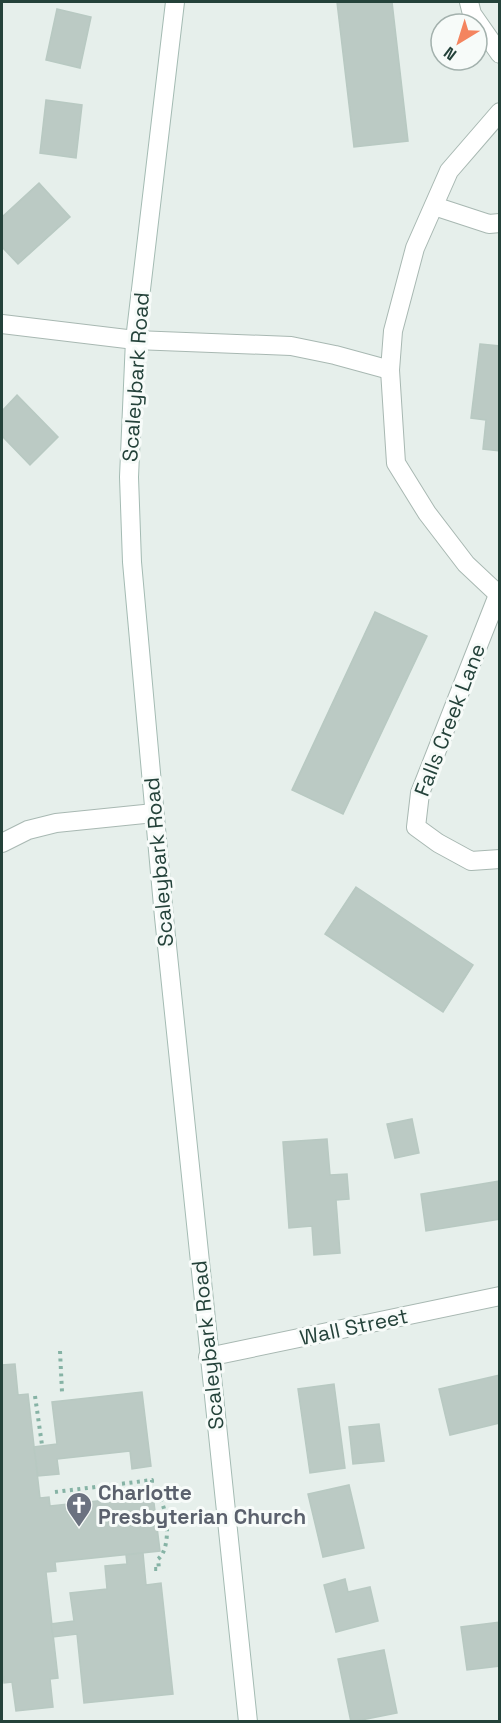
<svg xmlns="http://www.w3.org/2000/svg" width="501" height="1723" font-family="'Space Grotesk',sans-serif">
<rect width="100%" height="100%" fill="#e6efeb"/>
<!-- building -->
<g fill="#bbcac4" stroke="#b8c9c2" stroke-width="1.5">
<polygon points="337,2 392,2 408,141 354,147"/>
<polygon points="57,9 91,17 80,68 46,60"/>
<polygon points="46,100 82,105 76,158 40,153"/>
<polygon points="39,183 70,217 18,264 2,247 2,217"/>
<polygon points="480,344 500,346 500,451 483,449 486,420 471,418"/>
<polygon points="17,395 58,437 30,465 2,436 2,411"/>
<polygon points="375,612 427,636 343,814 292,790"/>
<polygon points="356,887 473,965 443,1012 325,934"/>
<polygon points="412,1119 419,1153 395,1158 387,1124"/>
<polygon points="327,1139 330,1175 347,1174 349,1199 336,1200 340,1253 314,1255 312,1226 289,1228 283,1142"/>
<polygon points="500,1181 500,1219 426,1231 421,1194"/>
<polygon points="15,1364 18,1395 28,1394 40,1498 49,1497 50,1506 153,1495 160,1551 55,1562 56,1571 46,1572 58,1678 50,1679 53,1707 16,1711 12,1682 4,1683 2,1665 2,1365"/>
<polygon points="500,1375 500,1423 450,1435 439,1389"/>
<polygon points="334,1384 345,1468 310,1473 298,1389"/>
<polygon points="142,1392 151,1466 132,1469 130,1451 57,1459 59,1474 38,1476 34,1447 57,1444 52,1402"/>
<polygon points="379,1424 384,1461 353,1464 349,1427"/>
<polygon points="349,1485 364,1548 323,1557 308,1494"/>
<polygon points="143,1553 146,1585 161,1583 173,1694 84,1703 77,1634 53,1637 51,1624 74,1621 70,1593 107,1589 105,1566 127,1564 126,1555"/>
<polygon points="345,1579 348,1592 370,1587 378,1621 336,1632 324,1585"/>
<polygon points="500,1622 500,1666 467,1670 461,1627"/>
<polygon points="384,1650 397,1713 351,1722 338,1659"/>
</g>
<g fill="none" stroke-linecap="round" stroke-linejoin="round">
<!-- street casing -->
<g stroke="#a8b8b2" stroke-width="20">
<g id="street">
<polyline points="469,2 472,14 500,54"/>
<polyline points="500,112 449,171 415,248 393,331 390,370 396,463 427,513 466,564 500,596"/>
<polyline points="434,206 489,224 500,223"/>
<polyline points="2,324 135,340 291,346 335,355 390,370"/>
<polyline points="498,595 420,793 416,827 438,843 471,861 500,859"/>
<polyline points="2,843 28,830 56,823 154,813"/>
<polyline points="208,1357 500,1296"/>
</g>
</g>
<!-- secondary casing -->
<g stroke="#a4bbb3" stroke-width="20">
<polyline id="secondary" points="175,2 135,340 129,477 132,562 164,917 248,1722"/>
</g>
<!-- path -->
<g stroke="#86b3a5" stroke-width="4" stroke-dasharray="3 4.5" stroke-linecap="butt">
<polyline points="60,1351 62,1392"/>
<polyline points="35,1396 42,1445"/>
<path d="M55,1492L152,1480V1489C168,1498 173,1548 158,1559L159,1569H154"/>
<polyline points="166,1525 197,1521"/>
</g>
<!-- street -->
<use href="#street" stroke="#fff" stroke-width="18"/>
<!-- secondary -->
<use href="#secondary" stroke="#fff" stroke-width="18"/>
</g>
<!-- icons -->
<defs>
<g id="church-pin" transform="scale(1.35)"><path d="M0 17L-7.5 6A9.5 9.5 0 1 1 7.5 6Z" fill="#6b7280" stroke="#f7fbf9"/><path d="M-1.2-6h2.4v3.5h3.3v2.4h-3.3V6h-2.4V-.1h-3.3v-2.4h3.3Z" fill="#fff"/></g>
</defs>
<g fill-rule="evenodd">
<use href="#church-pin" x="79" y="1505"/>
</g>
<g text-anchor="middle" stroke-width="6" stroke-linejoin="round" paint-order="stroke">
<!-- street labels -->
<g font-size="21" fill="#24423a" stroke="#f7fbf9">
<text transform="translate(136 377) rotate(-86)" y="7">Scaleybark Road</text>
<text transform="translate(450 720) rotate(-69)" y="7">Falls Creek Lane</text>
<text transform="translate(159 862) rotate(-95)" y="7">Scaleybark Road</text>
<text transform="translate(354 1327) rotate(-12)" y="7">Wall Street</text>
<text transform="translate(208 1345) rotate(-96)" y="7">Scaleybark Road</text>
</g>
<!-- worship labels -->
<g font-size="21" font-weight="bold" fill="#5b616d" stroke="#f7fbf9" text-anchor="start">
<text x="98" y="1500">Charlotte<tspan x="98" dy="24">Presbyterian Church</tspan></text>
</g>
</g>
<!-- border -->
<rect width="501" height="1723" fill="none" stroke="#24423a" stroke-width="6"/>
<!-- north arrow -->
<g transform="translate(459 42) rotate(218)"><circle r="28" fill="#f7fbf9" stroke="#a3b1ad" stroke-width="1.5"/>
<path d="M0-4.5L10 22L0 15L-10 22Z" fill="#f4845f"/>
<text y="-9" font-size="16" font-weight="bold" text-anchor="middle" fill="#24423a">N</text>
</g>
</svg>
